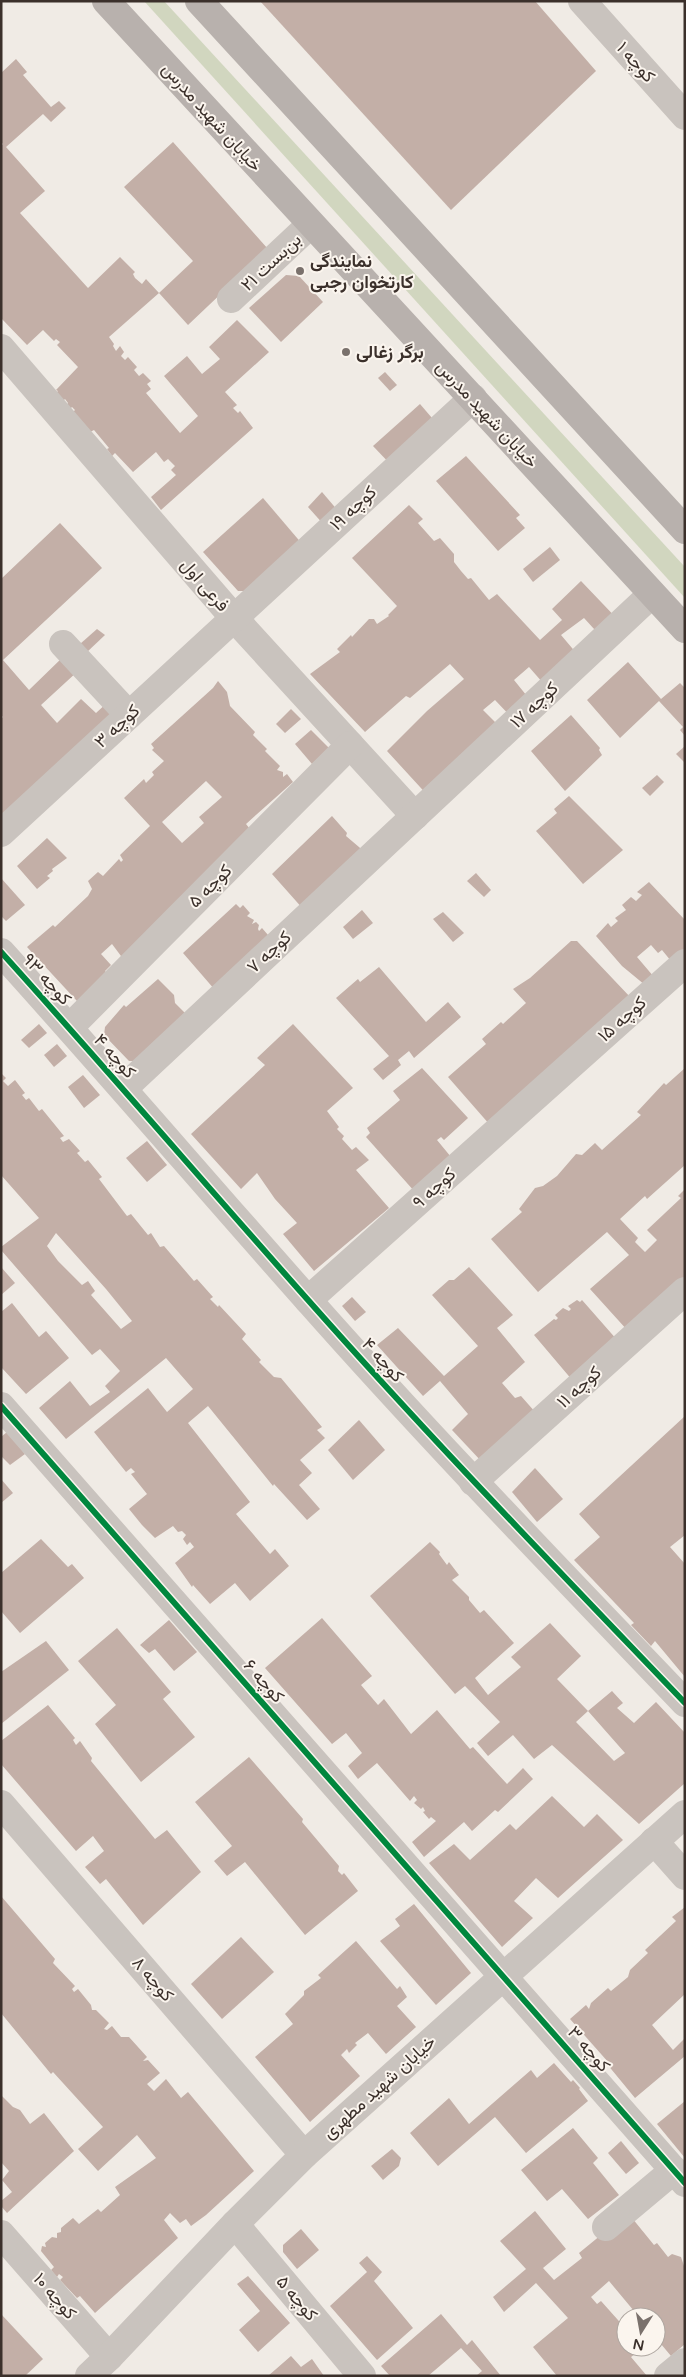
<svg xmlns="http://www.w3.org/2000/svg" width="686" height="2377" font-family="'Varela Round',Vazirmatn,sans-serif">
<rect width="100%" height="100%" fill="#f0ebe5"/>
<!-- green -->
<polygon fill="#d1d6bf" points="144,1 164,1 685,567 685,598"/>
<!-- building -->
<g fill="#c3afa7" fill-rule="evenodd">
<polygon points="260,1 535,1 596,71 451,210"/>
<polygon points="16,59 27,72 23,75 51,107 59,101 66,108 51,122 43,114 6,147 45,191 20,213 88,288 120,257 135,272 133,274 135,278 142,284 146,279 159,293 109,337 114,344 113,346 116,351 120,346 124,352 121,356 125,360 128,357 137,367 134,370 139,376 143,373 151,381 147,384 151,389 146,393 180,433 198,416 164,376 187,356 202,374 220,359 209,347 237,320 269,352 225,392 237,405 233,408 238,413 240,411 253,428 161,510 151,497 176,475 171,470 175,466 168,459 164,462 156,452 133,472 115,453 112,456 107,449 109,448 94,430 90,432 73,412 75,410 72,407 70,409 66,406 68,403 65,399 63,401 56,393 58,391 56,390 78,367 57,345 60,342 56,339 54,341 43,330 27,345 1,318 1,146 3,144 1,142 1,73"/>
<polygon points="173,142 268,249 188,325 159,293 193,261 124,187"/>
<polygon points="286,275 299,276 323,302 281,342 249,308"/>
<polygon points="385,372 397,385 390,391 378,378"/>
<polygon points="420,404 438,425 393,467 373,446"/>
<polygon points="466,456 520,515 516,518 525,528 498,551 436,481"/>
<polygon points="322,492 339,512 325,526 308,507"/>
<polygon points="263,498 303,545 253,591 238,591 203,552"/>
<polygon points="409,505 423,519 418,523 434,541 440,538 454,554 454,562 461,571 468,579 471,578 489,600 497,594 540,640 562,620 552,609 581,581 623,625 605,641 584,618 561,635 583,661 550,691 529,667 514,680 535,706 516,722 495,700 483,710 501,728 431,799 387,751 427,711 464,679 450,664 410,698 406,696 365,732 310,674 340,652 337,649 351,635 352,637 369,619 374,619 377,624 389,616 388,615 397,606 352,558"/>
<polygon points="60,523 102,568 3,660 29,690 64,656 78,671 41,705 57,723 81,699 96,713 108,702 120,716 1,822 1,719 3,717 1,715 1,579"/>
<polygon points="550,547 560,560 533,582 523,569"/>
<polygon points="97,629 105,635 86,653 80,644"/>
<polygon points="628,662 661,699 680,683 685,688 685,736 680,730 683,727 659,701 620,738 587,700"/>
<path d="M218,681L227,692L230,706L255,732L253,735L267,749L265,751L280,766L277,770L283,772V777L287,774L293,782L246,824L257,838L124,960L112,944L101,954L111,965L105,971L108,975L77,1001L27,947L53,925L55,927L88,896L92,889L88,881L98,872L103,876L119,859L121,862L123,860L120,855L150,826L124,798L144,779L146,783L154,775L152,772L164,761L152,750L154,748L151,744L213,688ZM206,781L222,797L199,817L204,823L182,843L162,822Z"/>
<polygon points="291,709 301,719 285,733 276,724"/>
<polygon points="571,715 600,748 599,750 602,755 565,791 531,751"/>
<polygon points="311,730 329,748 312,764 295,744"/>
<polygon points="685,746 685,763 676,754"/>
<polygon points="657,775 664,782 650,796 642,788"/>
<polygon points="569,796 623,850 583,884 536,831 557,813 554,809"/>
<polygon points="332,816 347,833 346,836 366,853 304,910 272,874"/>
<polygon points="47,838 67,858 52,869 53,871 47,876 50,878 37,889 17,866"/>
<polygon points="476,873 491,890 484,897 467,881"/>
<polygon points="1,878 25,905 6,921 1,916"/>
<polygon points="649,882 685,920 685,950 671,961 662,950 658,953 651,945 637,957 654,977 645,985 622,966 596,936 608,923 611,927 618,921 615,918 626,910 622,905 631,897 636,901 642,895 637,892"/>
<polygon points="236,904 240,908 243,905 250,913 247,916 254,920 252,924 256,922 259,925 258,929 259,931 262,928 268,935 215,990 183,953"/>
<polygon points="362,910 373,923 353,939 343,927"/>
<polygon points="443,912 464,933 453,942 433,919"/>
<polygon points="571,941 577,941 632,999 490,1125 448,1077 486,1044 482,1039 501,1022 503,1024 526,1003 513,989 530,978"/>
<polygon points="379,967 426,1022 448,1002 461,1017 414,1058 409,1051 398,1060 401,1065 383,1080 373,1069 389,1056 336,998 358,979 360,982"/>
<polygon points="158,979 174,995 175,1003 186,1014 136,1061 129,1061 104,1035 105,1027 124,1005 126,1007"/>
<polygon points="39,1024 47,1033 29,1048 21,1040"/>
<polygon points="293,1024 353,1088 327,1111 339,1127 337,1129 344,1136 342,1139 352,1150 356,1147 369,1160 356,1170 389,1208 314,1271 283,1234 297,1223 275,1199 257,1173 241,1189 191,1134 265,1065 257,1058"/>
<polygon points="57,1044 67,1056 54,1067 44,1055"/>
<polygon points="422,1068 468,1118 444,1140 441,1137 437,1140 451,1157 415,1192 366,1137 370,1133 367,1128 400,1100 393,1091"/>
<polygon points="685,1068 685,1165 647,1199 645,1196 620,1219 638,1238 635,1242 645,1252 657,1240 647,1230 681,1198 678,1196 685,1189 685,1282 628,1331 590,1289 629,1255 607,1232 538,1292 491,1239 522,1212 519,1209 535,1188 543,1186 557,1176 576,1154 582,1155 595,1143 602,1150 641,1115 637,1112 664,1083 666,1085"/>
<path d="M1,1073L6,1078L3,1081L8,1086L15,1080L25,1093L22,1095L26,1100L29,1098L39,1111L42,1109L64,1136L60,1138L63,1142L69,1139L80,1151L77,1153L85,1162L88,1160L102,1177L99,1179L127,1216L131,1214L148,1235L151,1233L160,1247L164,1246L194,1281L197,1279L213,1297L210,1299L218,1307L219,1305L246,1334L242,1339L261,1360L259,1362L274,1377L281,1378L322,1427L317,1430L325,1438L300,1460L312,1473L299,1485L320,1509L307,1520L274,1484L273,1486L208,1406L188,1423L250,1502L236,1514L270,1554L275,1549L289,1566L250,1601L235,1583L210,1604L193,1585L192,1587L175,1563L194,1547L190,1542L187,1545L183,1539L186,1535L182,1531L178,1532L173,1526L155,1538L142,1525L129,1509L147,1494L131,1474L135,1472L131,1468L126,1472L94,1432L148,1388L167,1412L193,1389L166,1358L66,1439L39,1408L70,1381L90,1406L110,1392L105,1386L120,1371L100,1349L92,1355L1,1250V1247L39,1218L1,1175ZM56,1233L106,1289L132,1321L121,1329L91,1295L95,1291L88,1281L82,1285L58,1261L47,1246Z"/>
<polygon points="83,1075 100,1095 84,1108 68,1087"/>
<polygon points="147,1141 167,1165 147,1182 126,1158"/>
<polygon points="1,1267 15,1283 1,1295"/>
<polygon points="469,1267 513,1315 497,1328 525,1362 502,1383 515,1398 521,1396 536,1413 482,1462 452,1430 468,1414 440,1381 423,1396 377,1345 398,1328 444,1376 478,1346 432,1295 449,1280 454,1280"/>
<polygon points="352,1297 366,1312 355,1321 342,1306"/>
<polygon points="577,1300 580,1302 582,1300 618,1341 573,1381 534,1335 554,1319 556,1320 558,1318 555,1315 563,1308 569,1311 571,1309 568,1306"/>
<polygon points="12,1303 39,1337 46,1331 69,1358 26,1394 1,1367 1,1312"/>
<polygon points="685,1416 685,1535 670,1547 685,1564 685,1677 655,1641 651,1646 631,1625 634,1623 574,1560 600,1537 579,1514"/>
<polygon points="359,1420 385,1450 353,1480 328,1450"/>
<polygon points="7,1432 25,1454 10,1465 1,1456 1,1437"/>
<polygon points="535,1468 563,1499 537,1522 512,1492"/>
<polygon points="1,1479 13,1493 1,1503"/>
<polygon points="41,1539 68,1567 72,1564 84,1578 20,1633 1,1611 1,1573"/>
<path d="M430,1542L440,1552L439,1554L447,1565L449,1562L459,1575L452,1580L469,1597V1600L480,1613L484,1610L514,1643L475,1678L488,1695L521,1667L511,1657L550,1623L581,1656L557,1679L588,1711L612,1691L623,1703L617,1708L634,1723L656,1702L685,1733V1783L639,1824L552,1745L534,1759L513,1735L488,1756L477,1743L500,1722L465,1686L455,1694L370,1596ZM588,1711L625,1753L614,1761L576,1722Z"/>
<polygon points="322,1618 372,1676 361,1685 378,1705 384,1699 411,1734 437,1710 470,1749 473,1747 507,1784 523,1768 533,1779 498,1812 495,1810 472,1831 464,1822 424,1857 412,1842 436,1821 431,1817 429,1819 423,1812 425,1811 423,1807 421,1809 414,1803 417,1800 414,1796 410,1801 377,1763 358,1779 348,1766 362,1753 346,1733 332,1744 265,1668"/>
<polygon points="169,1620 197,1652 174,1671 155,1649 149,1653 140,1645"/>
<polygon points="117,1628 171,1692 163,1699 195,1737 141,1782 95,1724 116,1705 78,1661"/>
<polygon points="46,1641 69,1670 1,1724 1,1672"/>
<polygon points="48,1705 75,1738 73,1740 76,1745 80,1741 92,1758 91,1761 155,1839 167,1830 201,1872 143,1925 106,1879 100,1884 85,1867 104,1851 93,1836 76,1851 1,1764 1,1741"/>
<polygon points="249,1757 303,1819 302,1822 339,1866 338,1871 342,1875 344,1873 358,1891 305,1935 245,1862 227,1876 214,1861 232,1846 195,1802"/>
<polygon points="552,1796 584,1827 597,1814 623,1840 558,1898 536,1878 514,1901 533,1918 502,1947 429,1863 454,1844 470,1860 510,1824 516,1830"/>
<polygon points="1,1896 55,1959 53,1963 75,1986 72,1989 74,1992 78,1989 91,2005 92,2010 96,2010 109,2023 104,2029 107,2030 112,2026 121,2037 129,2037 147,2057 143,2061 148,2060 160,2073 147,2084 154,2091 166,2079 181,2098 188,2092 254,2171 206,2215 191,2226 186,2219 180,2223 170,2213 164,2220 178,2238 95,2313 80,2296 77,2298 60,2280 63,2277 59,2274 57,2277 51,2270 54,2267 41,2251 42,2246 46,2247 45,2243 52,2237 57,2238 57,2233 61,2232 61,2228 73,2218 79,2224 98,2209 101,2212 120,2195 115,2187 156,2158 137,2135 98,2171 78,2149 103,2127 53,2072 51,2074 1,2013"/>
<polygon points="414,1904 471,1973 436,2005 380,1941 400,1926 395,1919"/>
<polygon points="685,1907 685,1994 652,2025 673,2050 685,2038 685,2056 635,2098 607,2064 609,2063 570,2019 586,2005 589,2009 591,2003 608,1988 611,1991 628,1977 630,1970 648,1953 645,1950 676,1921 672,1917"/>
<polygon points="241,1937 274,1972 222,2019 191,1984"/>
<polygon points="356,1941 397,1989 400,1986 407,1997 397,2006 416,2027 386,2054 368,2033 355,2043 357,2045 349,2053 347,2049 341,2055 360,2076 310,2122 255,2057 293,2024 285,2014 304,1995 304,1991 321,1978 318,1975"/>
<polygon points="554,2063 571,2082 573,2080 580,2088 579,2089 588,2101 526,2153 495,2117 438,2166 410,2133 449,2098 469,2124 531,2070 537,2078"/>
<polygon points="1,2095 13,2107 20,2110 30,2124 44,2113 74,2151 7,2213 1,2206 1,2201 12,2192 2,2180 9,2171 1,2162"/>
<polygon points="685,2101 685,2158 657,2124"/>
<polygon points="573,2128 598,2158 593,2163 619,2195 588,2219 562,2189 547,2201 521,2170"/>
<polygon points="621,2141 639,2163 626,2174 608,2153"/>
<polygon points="392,2149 401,2158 399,2166 383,2180 371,2166"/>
<polygon points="535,2211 566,2249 543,2268 554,2280 582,2258 579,2253 601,2235 632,2218 654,2245 657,2243 668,2257 672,2254 681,2257 685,2269 685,2344 671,2356 656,2338 656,2317 639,2317 609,2281 591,2297 597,2304 601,2301 626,2329 626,2347 643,2348 631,2357 647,2376 557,2376 533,2347 568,2318 536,2283 504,2312 493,2297 526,2269 500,2241"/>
<polygon points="301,2229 319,2250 297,2269 283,2252 283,2245"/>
<polygon points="367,2256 382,2272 374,2281 413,2328 377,2360 330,2306 367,2272 359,2263"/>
<polygon points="248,2276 290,2323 258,2352 239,2330 260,2311 237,2284"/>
<polygon points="1,2314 43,2359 25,2376 1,2376"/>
<polygon points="441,2314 467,2345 472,2340 501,2376 476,2376 482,2371 461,2348 428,2376 390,2376 381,2366"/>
<polygon points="291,2356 301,2367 312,2359 324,2376 268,2376"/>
</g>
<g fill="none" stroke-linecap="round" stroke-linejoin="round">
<!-- minor -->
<g stroke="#c9c3be" stroke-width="28">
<polyline points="582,1 685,116"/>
<polyline points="231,299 310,225"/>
<polyline points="1,348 234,618 415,816"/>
<polyline points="63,644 129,715"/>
<polyline points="1,833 473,398"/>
<path d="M1,952C105,1067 205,1184 308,1300C430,1438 558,1570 685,1703"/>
<polyline points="70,1027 350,745"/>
<polyline points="124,1088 652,594"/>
<polyline points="308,1300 685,963"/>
<polyline points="1,1406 685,2183"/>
<polyline points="473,1482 685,1291"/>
<polyline points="1,1804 304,2155"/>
<polyline points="654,1841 685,1876"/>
<polyline points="235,2224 362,2376"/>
<polyline points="606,2227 674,2170"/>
<polyline points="1,2234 109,2357"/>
<polyline points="89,2376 109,2357 235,2224 304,2155 685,1814"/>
<polyline points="668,2376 685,2362"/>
</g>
<!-- major -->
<g stroke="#b8b1ad" stroke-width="28">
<polyline points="106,1 685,629"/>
<polyline points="199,1 685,530"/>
</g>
<!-- cycleway casing -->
<g stroke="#fbf5ee" stroke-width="9">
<g id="cycleway">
<path d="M1,952C105,1067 205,1184 308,1300C430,1438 558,1570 685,1703"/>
<polyline points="1,1406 685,2183"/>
</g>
</g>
<!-- cycleway -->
<use href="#cycleway" stroke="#00873e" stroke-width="6"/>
</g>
<!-- markers -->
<g fill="#7a716c" stroke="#fbf5ee" stroke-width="2">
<circle cx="300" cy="271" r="5"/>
<circle cx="346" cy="352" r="5"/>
</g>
<g text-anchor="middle" stroke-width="4" stroke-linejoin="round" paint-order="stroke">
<!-- street labels -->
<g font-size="18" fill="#3b302b" stroke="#fbf5ee">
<text transform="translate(636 62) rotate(48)" y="6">کوچه ۱</text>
<text transform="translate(212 117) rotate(48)" y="6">خیابان شهید مدرس</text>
<text transform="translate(271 262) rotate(-43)" y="6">بن‌بست ۲۱</text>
<text transform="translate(487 414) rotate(47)" y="6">خیابان شهید مدرس</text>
<text transform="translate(353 508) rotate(-43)" y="6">کوچه ۱۹</text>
<text transform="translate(205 585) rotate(49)" y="6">فرعی اول</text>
<text transform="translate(534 705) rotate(-43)" y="6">کوچه ۱۷</text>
<text transform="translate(117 726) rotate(-43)" y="6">کوچه ۳</text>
<text transform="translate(210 886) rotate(-45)" y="6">کوچه ۵</text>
<text transform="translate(269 952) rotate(-43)" y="6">کوچه ۷</text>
<text transform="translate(47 979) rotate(48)" y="6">کوچه ۹۳</text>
<text transform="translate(622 1019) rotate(-42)" y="6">کوچه ۱۵</text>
<text transform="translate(115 1056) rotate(48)" y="6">کوچه ۴</text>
<text transform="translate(434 1188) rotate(-42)" y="6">کوچه ۹</text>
<text transform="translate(383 1360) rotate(48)" y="6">کوچه ۴</text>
<text transform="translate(579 1387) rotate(-42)" y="6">کوچه ۱۱</text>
<text transform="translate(264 1681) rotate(49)" y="6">کوچه ۶</text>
<text transform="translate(153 1979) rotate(49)" y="6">کوچه ۸</text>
<text transform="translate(589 2049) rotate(49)" y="6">کوچه ۳</text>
<text transform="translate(379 2087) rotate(-42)" y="6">خیابان شهید مطهری</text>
<text transform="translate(55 2296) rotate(49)" y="6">کوچه ۱۰</text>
<text transform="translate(297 2298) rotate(50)" y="6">کوچه ۵</text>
</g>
<!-- poi labels -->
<g font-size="18" font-weight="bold" fill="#3b302b" stroke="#fbf5ee" text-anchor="start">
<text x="310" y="267">نمایندگی<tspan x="310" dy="21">کارتخوان رجبی</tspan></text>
<text x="356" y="358">برگر زغالی</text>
</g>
</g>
<!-- border -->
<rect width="686" height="2377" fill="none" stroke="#3b302b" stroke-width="5"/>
<!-- north arrow -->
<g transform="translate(641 2332) rotate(191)"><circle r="24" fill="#fbf5ee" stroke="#aea6a0"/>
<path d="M0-4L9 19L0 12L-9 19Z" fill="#7a716c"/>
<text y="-8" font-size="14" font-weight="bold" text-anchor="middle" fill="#3b302b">N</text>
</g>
</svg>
